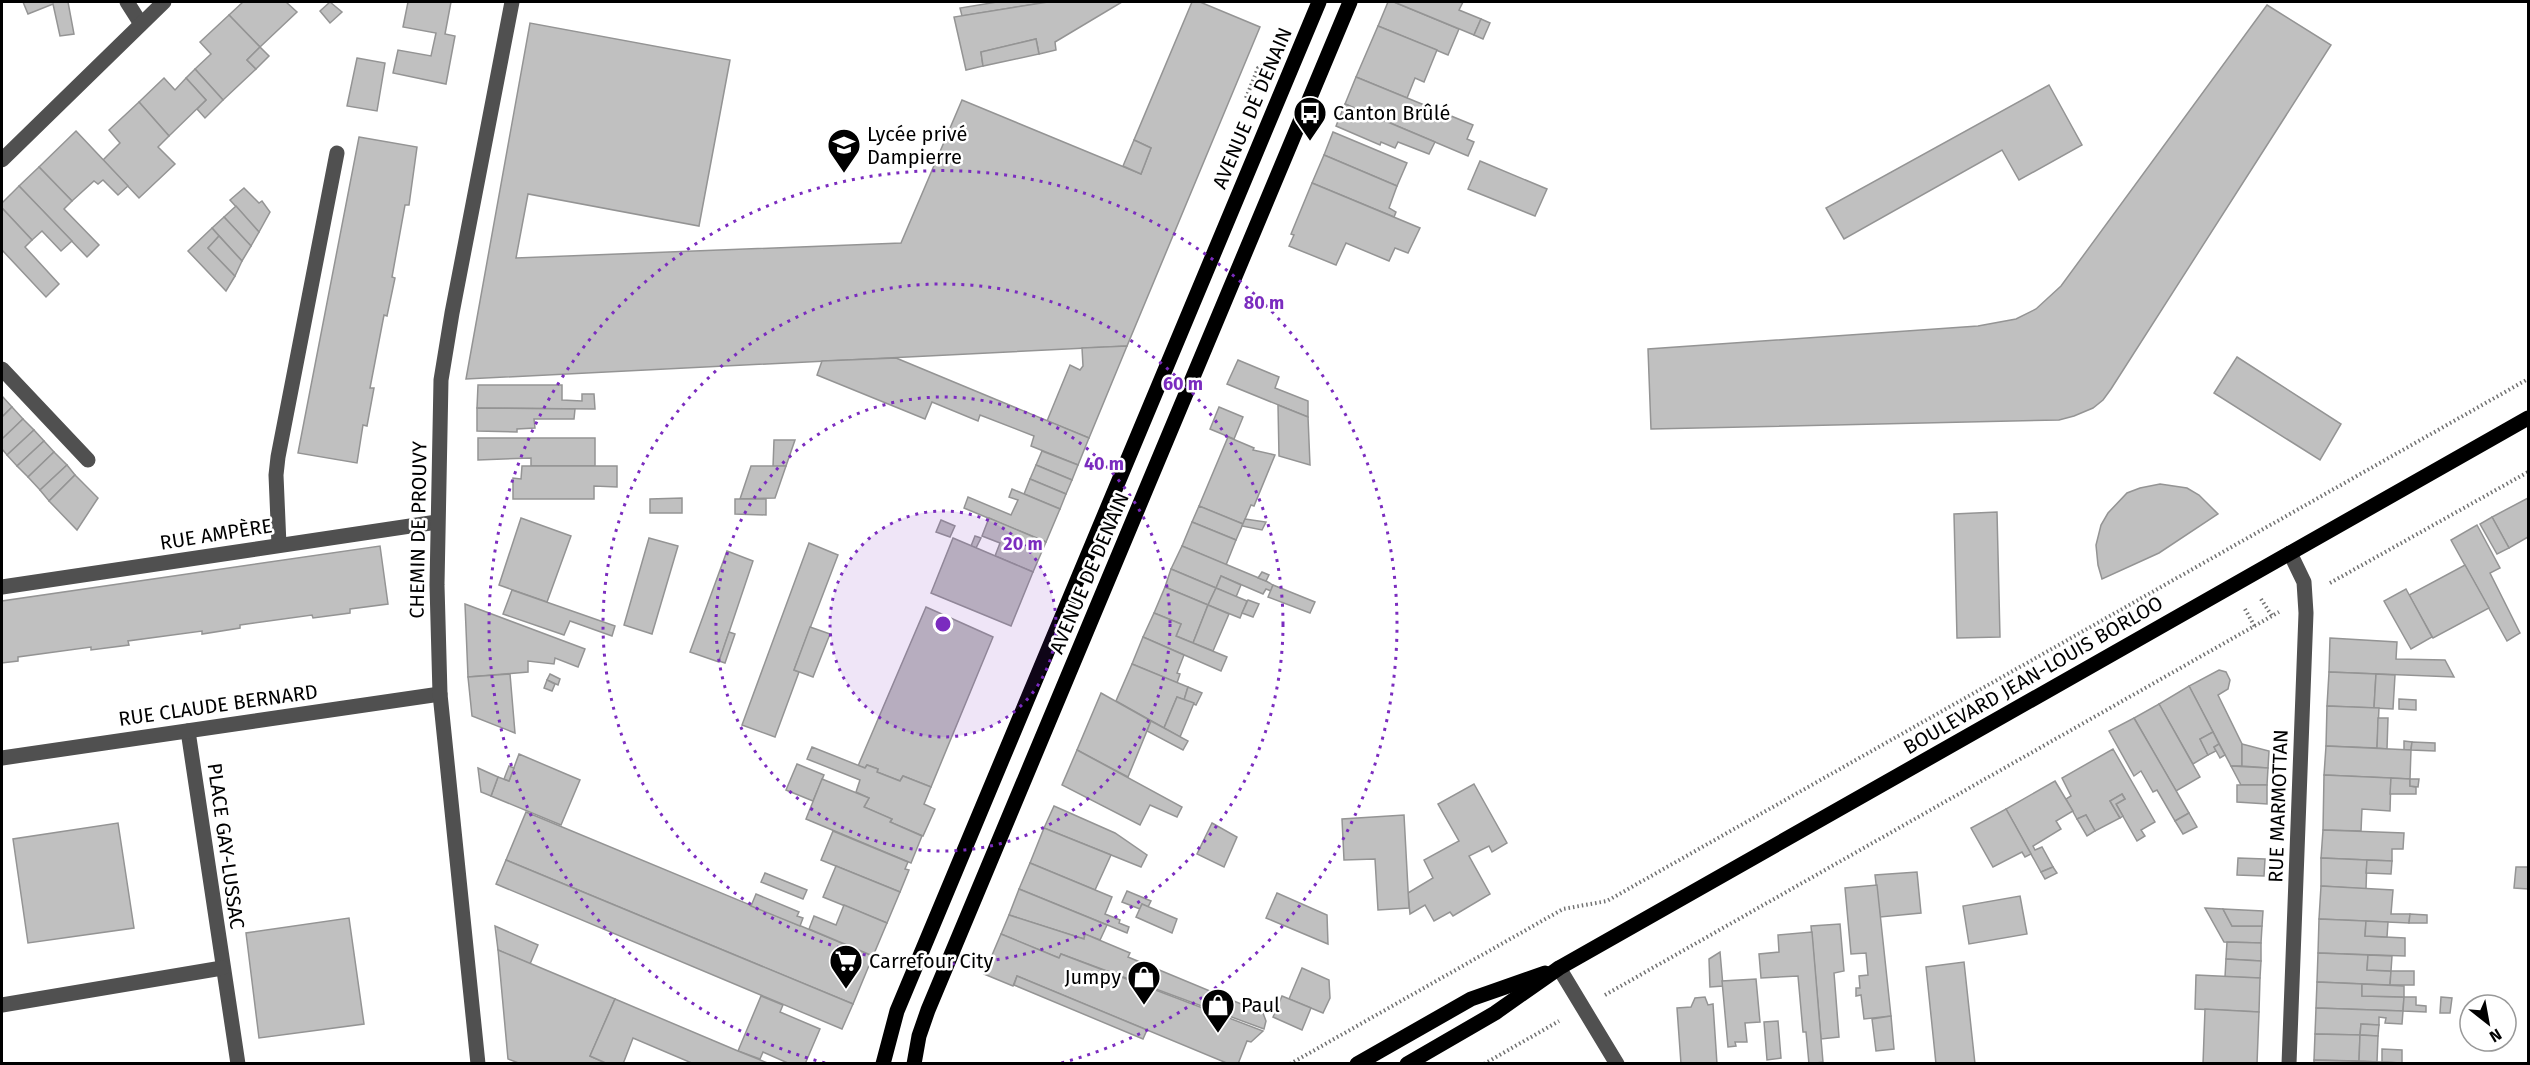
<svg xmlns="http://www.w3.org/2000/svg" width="2530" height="1065" font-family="'Fira Sans',sans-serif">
<rect width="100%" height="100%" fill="#fff"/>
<!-- building -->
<g fill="#c0c0c0" stroke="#949494" stroke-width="1.5">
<polygon points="23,2 68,2 74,34 60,36 53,4 28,14"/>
<polygon points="243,2 286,2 297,12 260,47 229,15"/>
<polygon points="330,2 342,12 330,23 320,11"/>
<polygon points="408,2 451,2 445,34 455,36 446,84 393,73 398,50 431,56 436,33 403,27"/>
<polygon points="997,2 1048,2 962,16 960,8"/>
<polygon points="1048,2 1122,2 1055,42 1056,50 1039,54 1036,39 981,52 983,66 966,70 954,17"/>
<polygon points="1192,2 1200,2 1260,27 1127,346 466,379 530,23 730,60 699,226 528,194 516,258 901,243 962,100 1141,174 1151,148 1134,140"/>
<polygon points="1388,2 1394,2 1459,29 1448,55 1378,26"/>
<polygon points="1394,2 1463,2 1459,10 1481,19 1474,35"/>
<polygon points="2267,5 2331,45 2111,389 2103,400 2093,408 2074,416 2059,420 1651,429 1648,349 1978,326 2016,319 2036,309 2061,286"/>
<polygon points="229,15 260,47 247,60 256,69 223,100 195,69 211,54 200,42"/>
<polygon points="1481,19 1490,23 1483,39 1474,35"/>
<polygon points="1378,26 1437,50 1424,82 1415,78 1407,98 1356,77"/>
<polygon points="1036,39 1039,54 983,66 981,52"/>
<polygon points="260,47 269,56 256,69 247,60"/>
<polygon points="357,58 385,63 377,111 347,106"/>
<polygon points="195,69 223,100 205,118 197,109 206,100 186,78"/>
<polygon points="1356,77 1473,125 1467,139 1474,142 1468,156 1345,104"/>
<polygon points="164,78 175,90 186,78 206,100 169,136 139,102"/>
<polygon points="2049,85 2082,145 2019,180 2002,150 1844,239 1826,208"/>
<polygon points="139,102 169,136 158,147 175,164 139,198 103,160 120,143 109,130"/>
<polygon points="1345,104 1435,142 1429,154 1398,142 1395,148 1381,142 1380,145 1336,126"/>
<polygon points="76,131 128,186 118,195 103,180 98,184 94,181 72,201 39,167"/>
<polygon points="1333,132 1407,163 1397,186 1324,155"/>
<polygon points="359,137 417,147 409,205 405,205 392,277 395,278 387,316 384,315 370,388 374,388 367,426 363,425 357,463 298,453"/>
<polygon points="1134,140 1151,148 1141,174 1123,166"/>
<polygon points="1324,155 1397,186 1389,208 1396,212 1394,217 1312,183"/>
<polygon points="1480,161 1547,189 1535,216 1468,189"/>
<polygon points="39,167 72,201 64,209 99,245 87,257 19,186"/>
<polygon points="1312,183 1420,228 1408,253 1395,248 1389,261 1346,243 1336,265 1289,246 1294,235 1291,234"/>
<polygon points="19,186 72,241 61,251 42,231 32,240 2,208 2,203"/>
<polygon points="244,188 259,203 262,201 270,212 259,232 230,200"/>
<polygon points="236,206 259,232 251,246 224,217"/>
<polygon points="2,208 32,240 25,247 59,284 46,297 2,250"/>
<polygon points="224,217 251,246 242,261 212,228"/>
<polygon points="212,228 219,236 208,248 235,276 226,291 188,251"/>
<polygon points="219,236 242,261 235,276 208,248"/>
<polygon points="1127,346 1089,438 1047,421 1070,365 1080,370 1083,366 1082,348"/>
<polygon points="2237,357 2341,424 2320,460 2214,393"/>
<polygon points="896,358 1089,438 1078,465 1031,446 1034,436 980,415 978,421 932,402 925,419 817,375 822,361"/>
<polygon points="1238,360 1279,377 1275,388 1308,401 1308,417 1227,384"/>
<polygon points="478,385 562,385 562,400 582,401 582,394 594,394 595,409 477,408"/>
<polygon points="2,396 12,407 2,417"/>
<polygon points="1278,405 1308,417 1310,465 1279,456"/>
<polygon points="12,407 23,419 2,439 2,417"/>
<polygon points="1219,407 1243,417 1234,439 1210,429"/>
<polygon points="477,408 575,409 574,419 534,419 535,428 517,429 517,432 477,431"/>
<polygon points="23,419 34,430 7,455 2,449 2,439"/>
<polygon points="34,430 44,441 17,466 7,455"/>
<polygon points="1228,437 1254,448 1253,450 1275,455 1254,506 1251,505 1243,524 1199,506"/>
<polygon points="478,438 595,438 595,466 531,466 531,458 478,460"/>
<polygon points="774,440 795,440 786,466 773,467"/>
<polygon points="44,441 54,452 28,477 17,466"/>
<polygon points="1042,451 1078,465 1072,480 1036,465"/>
<polygon points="54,452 67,465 40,490 28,477"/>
<polygon points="67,465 75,475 49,501 40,490"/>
<polygon points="1036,465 1072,480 1066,494 1030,479"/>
<polygon points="522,466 617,466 617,487 594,486 594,499 513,499 513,478 521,479"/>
<polygon points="751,466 786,466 775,498 740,499"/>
<polygon points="75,475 98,498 77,530 49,501"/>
<polygon points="1030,479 1066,494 1060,509 1024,494"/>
<polygon points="2160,484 2187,488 2199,495 2218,514 2159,553 2102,579 2098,565 2096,545 2101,525 2108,513 2127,493 2140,488"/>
<polygon points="1012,489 1060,509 1046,542 964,508 968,497 1011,515 1018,500 1009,497"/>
<polygon points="682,498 682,513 650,513 650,499"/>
<polygon points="2528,498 2528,537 2509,548 2492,517"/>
<polygon points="735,499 766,499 766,515 735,514"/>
<polygon points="1199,506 1243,524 1236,540 1192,522"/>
<polygon points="1997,512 2000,637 1957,638 1954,514"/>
<polygon points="2492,517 2509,548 2497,554 2480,524"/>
<polygon points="521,518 571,536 547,602 499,585"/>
<polygon points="989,518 1046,542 1033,572 995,556 1000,543 982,536"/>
<polygon points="1245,519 1266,522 1262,530 1242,526"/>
<polygon points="941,520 955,526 950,537 936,532"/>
<polygon points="1192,522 1236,540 1226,565 1182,546"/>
<polygon points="2477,525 2500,568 2490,573 2520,633 2507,641 2451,540"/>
<polygon points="975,536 981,538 976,548 971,546"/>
<polygon points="649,538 678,546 652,634 624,625"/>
<polygon points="953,538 1033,572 1011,626 931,593"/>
<polygon points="809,543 838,555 794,670 799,672 775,737 742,725"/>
<polygon points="380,546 388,604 350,609 350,613 313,618 312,615 240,625 240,628 202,634 202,631 128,641 129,645 91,650 91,647 18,657 18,661 2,663 2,601"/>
<polygon points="1182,546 1266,581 1273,585 1271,591 1266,589 1263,594 1221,576 1216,588 1171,569"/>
<polygon points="727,551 753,561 719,662 690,652"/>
<polygon points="2465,565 2489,608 2433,638 2409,595"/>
<polygon points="1171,569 1216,588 1208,605 1165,587"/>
<polygon points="1262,572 1269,575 1266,581 1258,578"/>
<polygon points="1221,576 1241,585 1236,597 1216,588"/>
<polygon points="1273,585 1315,602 1310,613 1268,597"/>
<polygon points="1165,587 1208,605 1193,643 1176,636 1181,624 1154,613"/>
<polygon points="1216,588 1247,601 1240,618 1208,605"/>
<polygon points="2406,589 2432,637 2411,649 2384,601"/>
<polygon points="512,590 615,626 612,636 570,621 564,635 503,614"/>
<polygon points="1248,600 1259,604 1253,617 1242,613"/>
<polygon points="465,604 585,649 578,667 555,658 554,664 528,661 528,672 468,677"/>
<polygon points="1208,605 1229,614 1213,651 1193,643"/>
<polygon points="926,607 993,637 931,787 903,776 900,781 877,772 878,769 867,765 865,768 858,766"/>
<polygon points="1154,613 1181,624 1176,636 1227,657 1221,671 1143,637"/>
<polygon points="810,627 830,634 813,677 794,670"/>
<polygon points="729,632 735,634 725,663 719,661"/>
<polygon points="1143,637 1184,655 1177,673 1180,674 1177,683 1132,664"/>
<polygon points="2330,638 2397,642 2396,659 2445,660 2454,677 2329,672"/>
<polygon points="1132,664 1188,687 1184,700 1177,697 1164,728 1116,701"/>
<polygon points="2219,670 2226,672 2230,680 2228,689 2218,695 2242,744 2242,766 2231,766 2189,686"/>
<polygon points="2329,672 2376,674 2374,708 2327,706"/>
<polygon points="510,674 515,733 472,716 468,677"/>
<polygon points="550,674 560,679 558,685 547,680"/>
<polygon points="2376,674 2395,675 2393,709 2374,708"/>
<polygon points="547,680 555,684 552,691 544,688"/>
<polygon points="2189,686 2213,732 2200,739 2208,755 2193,764 2159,704"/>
<polygon points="1188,687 1202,693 1196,705 1184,700"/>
<polygon points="1101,693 1151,721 1128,777 1077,750"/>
<polygon points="1177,697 1194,703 1180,737 1164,728"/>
<polygon points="2399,699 2416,700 2416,710 2399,709"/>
<polygon points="2159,704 2200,777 2176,791 2134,718"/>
<polygon points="2327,706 2379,708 2377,748 2326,746"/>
<polygon points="2134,718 2189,813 2175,821 2157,790 2153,792 2141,771 2134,776 2109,731"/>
<polygon points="2378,718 2388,718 2387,749 2377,748"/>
<polygon points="1151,721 1188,741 1183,750 1147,731"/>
<polygon points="2213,732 2219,744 2214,747 2216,751 2208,755 2200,739"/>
<polygon points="2404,741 2412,742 2411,750 2404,750"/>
<polygon points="2412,742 2435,743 2435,751 2411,750"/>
<polygon points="2219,744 2225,755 2220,758 2214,747"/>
<polygon points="2242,744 2269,751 2268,768 2242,766"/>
<polygon points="2326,746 2411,750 2410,779 2324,775"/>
<polygon points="812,747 865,768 867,765 878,769 877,772 900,781 903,776 931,787 924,804 935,809 923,836 890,822 892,819 864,807 869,798 856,792 860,780 807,759"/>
<polygon points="2113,749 2155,822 2141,830 2145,836 2137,841 2116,804 2125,799 2122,794 2110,801 2120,818 2095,831 2086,815 2077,819 2066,799 2071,796 2062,778"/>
<polygon points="1077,750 1182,807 1177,817 1150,805 1140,825 1062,785"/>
<polygon points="519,754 580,780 561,825 491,796 498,777 509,781"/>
<polygon points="797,764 824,775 813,801 786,790"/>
<polygon points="509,766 514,768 509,781 504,779"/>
<polygon points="2231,766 2268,768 2267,785 2241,785"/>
<polygon points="478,768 498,777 491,796 481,792"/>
<polygon points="2324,775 2391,778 2390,811 2362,809 2361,831 2323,830"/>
<polygon points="2391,778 2410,779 2410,786 2416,787 2416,794 2390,794"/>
<polygon points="822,779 869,798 864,807 892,819 890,822 922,836 911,863 806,819"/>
<polygon points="2410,779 2419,779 2418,787 2410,786"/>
<polygon points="2055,781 2073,811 2056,821 2061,829 2033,846 2035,850 2042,847 2053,867 2041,872 2006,809"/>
<polygon points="1474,784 1507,843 1492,852 1489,846 1469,856 1490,894 1453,916 1450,912 1434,921 1425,905 1410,914 1408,893 1433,878 1424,860 1459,841 1438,804"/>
<polygon points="2237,785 2267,785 2267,804 2237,802"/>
<polygon points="2122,794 2125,799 2116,804 2123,816 2120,818 2110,801"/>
<polygon points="1054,806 1115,833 1147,855 1141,867 1044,828"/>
<polygon points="2006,809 2031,854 2025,857 2022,852 1993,867 1971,828"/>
<polygon points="526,812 873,956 853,1004 506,860"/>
<polygon points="2189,813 2197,827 2183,834 2175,821"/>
<polygon points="1404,815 1409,908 1378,910 1375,859 1344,860 1342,819"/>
<polygon points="2086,815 2095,831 2087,836 2077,819"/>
<polygon points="118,823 134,928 28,943 13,839"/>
<polygon points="1212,823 1237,837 1224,867 1197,854"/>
<polygon points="1044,828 1111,855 1095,890 1030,863"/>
<polygon points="2323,830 2404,833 2403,849 2392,849 2392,861 2321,858"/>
<polygon points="833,831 908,862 905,869 909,870 900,892 821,860"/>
<polygon points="2238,858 2265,859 2264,876 2237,875"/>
<polygon points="2321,858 2367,860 2366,889 2321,886"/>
<polygon points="506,860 853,1004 842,1029 496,884"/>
<polygon points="2367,860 2392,861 2391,874 2366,873"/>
<polygon points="1030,863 1112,897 1105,914 1120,920 1119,923 1129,927 1127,933 1019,889"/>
<polygon points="836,866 900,892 887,923 823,897"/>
<polygon points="2053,867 2057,873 2045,879 2041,872"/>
<polygon points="2516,867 2528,867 2528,889 2514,888"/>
<polygon points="1917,872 1921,913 1880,917 1875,875"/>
<polygon points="765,873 807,890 803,899 761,882"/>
<polygon points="1877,885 1891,1016 1864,1019 1861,995 1856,996 1856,988 1860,988 1859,976 1868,975 1866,953 1851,954 1845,888"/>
<polygon points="2321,886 2393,890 2391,914 2410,914 2409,923 2319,919"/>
<polygon points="1019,889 1107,925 1100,940 1085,934 1084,939 1009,915"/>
<polygon points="1127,891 1151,901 1148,907 1142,904 1140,909 1122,902"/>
<polygon points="1277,893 1327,915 1328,944 1266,918"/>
<polygon points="756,894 799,912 797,916 803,918 800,926 751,906"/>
<polygon points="2020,896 2027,934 1969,944 1963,906"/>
<polygon points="1142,904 1177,919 1172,933 1136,917"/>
<polygon points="844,905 887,923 873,956 809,929 814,916 836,925"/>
<polygon points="2205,908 2223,909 2232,926 2262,926 2261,943 2224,942"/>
<polygon points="2223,909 2263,911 2262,926 2232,926"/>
<polygon points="2410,914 2427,915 2427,923 2409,923"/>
<polygon points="1009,915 1084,939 1085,934 1130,953 1128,957 1263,1013 1266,1021 1264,1029 1061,954 1059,958 1001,934"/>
<polygon points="349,918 364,1024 259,1038 246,933"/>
<polygon points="2319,919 2366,921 2365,936 2405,938 2405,956 2318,953"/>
<polygon points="2366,921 2388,922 2387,937 2365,936"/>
<polygon points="1840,924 1844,971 1834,973 1839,1037 1821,1039 1811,926"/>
<polygon points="495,926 538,945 530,964 498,950"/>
<polygon points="1812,932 1823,1062 1809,1064 1806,1032 1803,1032 1798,976 1761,978 1759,954 1779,952 1778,935"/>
<polygon points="1001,934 1059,958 1061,954 1263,1031 1251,1042 1247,1041 1238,1064 1229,1064 1017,976 1013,986 984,974"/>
<polygon points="2227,942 2261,943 2261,961 2226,959"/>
<polygon points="498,950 615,999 590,1056 608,1064 521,1064 508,1059"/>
<polygon points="1720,952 1723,986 1710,987 1709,959"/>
<polygon points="2318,953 2368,955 2367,970 2391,971 2390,985 2317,982"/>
<polygon points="2368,955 2392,956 2391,971 2367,970"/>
<polygon points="2226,959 2261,961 2260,978 2225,977"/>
<polygon points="1964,962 1975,1064 1936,1064 1926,967"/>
<polygon points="1302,968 1329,980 1330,998 1323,1013 1289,999"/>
<polygon points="2391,971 2414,971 2414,985 2390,985"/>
<polygon points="2196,975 2260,978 2259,1012 2195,1009"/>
<polygon points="1017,976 1147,1030 1143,1039 1014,985"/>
<polygon points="1756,979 1760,1022 1745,1023 1747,1042 1735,1042 1736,1046 1728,1047 1722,981"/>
<polygon points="2317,982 2362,984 2362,996 2404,997 2403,1011 2316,1008"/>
<polygon points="2362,984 2404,986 2404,997 2362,996"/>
<polygon points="761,996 783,1005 780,1012 820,1029 805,1064 790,1064 763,1052 760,1059 738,1051"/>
<polygon points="1282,996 1311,1008 1302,1030 1273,1017"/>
<polygon points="1705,997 1708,1005 1713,1004 1717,1064 1681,1064 1677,1008 1691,1007 1695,998"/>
<polygon points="2404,997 2416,997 2416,1005 2426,1006 2426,1012 2403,1011"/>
<polygon points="2441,997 2452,998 2450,1013 2440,1013"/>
<polygon points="615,999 738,1051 770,1064 694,1064 633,1038 623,1064 608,1064 590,1056"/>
<polygon points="2316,1008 2403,1011 2402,1024 2385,1023 2386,1018 2379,1017 2379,1025 2361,1024 2360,1035 2315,1034"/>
<polygon points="2205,1009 2259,1012 2257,1064 2203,1064"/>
<polygon points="1891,1016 1894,1049 1876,1051 1872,1019"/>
<polygon points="1778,1021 1781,1058 1767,1060 1764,1022"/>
<polygon points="2361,1024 2379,1025 2378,1036 2360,1035"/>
<polygon points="2315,1034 2360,1035 2359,1061 2314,1060"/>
<polygon points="2360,1035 2378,1036 2377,1062 2359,1061"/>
<polygon points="2382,1049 2402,1050 2402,1063 2382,1062"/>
<polygon points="2314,1060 2382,1062 2402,1063 2314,1064"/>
</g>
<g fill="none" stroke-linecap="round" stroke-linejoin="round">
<!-- path -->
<g stroke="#727272" stroke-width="4" stroke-dasharray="1.5 3" stroke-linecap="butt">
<polyline points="1246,98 1258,68 1263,65"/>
<polyline points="2330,583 2528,472"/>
<polyline points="2261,599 2272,616"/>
<polyline points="2245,609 2255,627"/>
<polyline points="1605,995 2279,612"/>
<polyline points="1290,1064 1563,909 1607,901 2528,379"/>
<polyline points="1484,1064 1559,1021"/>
</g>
<!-- minor -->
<g stroke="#505050" stroke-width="15">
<polyline points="127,2 141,24"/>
<polyline points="2,160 164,2"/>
<polyline points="2,369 88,460"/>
<polyline points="279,545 276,475 278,457 337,153"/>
<polyline points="2,587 437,522"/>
<polyline points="188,731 238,1064"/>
<polyline points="2,758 440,694"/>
<polyline points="1559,968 1617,1064"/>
<polyline points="2,1005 222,968"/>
<polyline points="478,1064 440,694 437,585 441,380 452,313 512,2"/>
<polyline points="2289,1064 2306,613 2304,582 2290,553"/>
</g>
<!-- major -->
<g stroke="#000" stroke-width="15">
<polyline points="883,1064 897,1011 1319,2"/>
<polyline points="914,1064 919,1036 928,1010 1350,2"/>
<polyline points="1357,1064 1471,999 1545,973"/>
<polyline points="1407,1064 1495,1013 1559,968 2528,418"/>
</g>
</g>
<!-- distance rings -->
<circle cx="943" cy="624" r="113" fill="#7b2cbf" fill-opacity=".12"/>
<g fill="none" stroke="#7b2cbf" stroke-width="3" stroke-dasharray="3 6">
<circle cx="943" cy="624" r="113"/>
<circle cx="943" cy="624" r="227"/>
<circle cx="943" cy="624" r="340"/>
<path d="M825 1063A454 454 0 1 1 1061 1063"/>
</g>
<!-- icons -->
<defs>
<g id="bus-pin" transform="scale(1.725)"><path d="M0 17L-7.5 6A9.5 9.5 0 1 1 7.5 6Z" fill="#000" stroke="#fff"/><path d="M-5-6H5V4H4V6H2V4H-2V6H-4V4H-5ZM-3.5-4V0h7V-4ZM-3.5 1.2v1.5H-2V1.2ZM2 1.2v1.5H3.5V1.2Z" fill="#fff"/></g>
<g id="school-pin" transform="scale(1.725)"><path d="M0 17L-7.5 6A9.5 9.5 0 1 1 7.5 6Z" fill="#000" stroke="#fff"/><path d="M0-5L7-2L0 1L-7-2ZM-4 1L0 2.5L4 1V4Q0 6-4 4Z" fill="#fff"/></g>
<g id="supermarket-pin" transform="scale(1.725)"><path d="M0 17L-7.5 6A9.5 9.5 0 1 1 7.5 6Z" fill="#000" stroke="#fff"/><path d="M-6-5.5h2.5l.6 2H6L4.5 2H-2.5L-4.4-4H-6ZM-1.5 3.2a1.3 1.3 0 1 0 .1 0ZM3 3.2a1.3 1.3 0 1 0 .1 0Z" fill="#fff"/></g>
<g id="shop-pin" transform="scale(1.725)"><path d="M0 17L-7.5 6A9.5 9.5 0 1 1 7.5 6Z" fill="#000" stroke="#fff"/><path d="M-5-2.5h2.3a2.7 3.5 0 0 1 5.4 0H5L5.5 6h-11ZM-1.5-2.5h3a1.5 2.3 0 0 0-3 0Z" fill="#fff"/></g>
</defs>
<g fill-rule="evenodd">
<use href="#bus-pin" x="1310" y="113"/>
<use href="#school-pin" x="844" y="145"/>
<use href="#supermarket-pin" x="846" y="961"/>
<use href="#shop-pin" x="1144" y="977"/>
<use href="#shop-pin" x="1218" y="1005"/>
</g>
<g text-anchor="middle" stroke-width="5" stroke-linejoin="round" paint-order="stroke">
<!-- street labels -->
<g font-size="20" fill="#000" stroke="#fff">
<text transform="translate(1252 108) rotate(-67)" y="7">AVENUE DE DENAIN</text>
<text transform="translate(418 530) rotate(-89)" y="7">CHEMIN DE PROUVY</text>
<text transform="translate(216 534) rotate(-9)" y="7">RUE AMPÈRE</text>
<text transform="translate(1089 573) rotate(-67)" y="7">AVENUE DE DENAIN</text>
<text transform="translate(2033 675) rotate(-30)" y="7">BOULEVARD JEAN-LOUIS BORLOO</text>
<text transform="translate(218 705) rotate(-8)" y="7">RUE CLAUDE BERNARD</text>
<text transform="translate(2278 806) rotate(-88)" y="7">RUE MARMOTTAN</text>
<text transform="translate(226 846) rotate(82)" y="7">PLACE GAY-LUSSAC</text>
</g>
<!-- poi labels -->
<g font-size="20" fill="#000" stroke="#fff" text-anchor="start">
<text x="1333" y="120">Canton Brûlé</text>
<text x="867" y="141">Lycée privé<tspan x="867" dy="23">Dampierre</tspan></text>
<text x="869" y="968">Carrefour City</text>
<text x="1121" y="984" text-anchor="end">Jumpy</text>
<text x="1241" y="1012">Paul</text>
</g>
</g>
<circle cx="943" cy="624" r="9" fill="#7b2cbf" stroke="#fff" stroke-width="3"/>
<g font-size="18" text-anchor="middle" font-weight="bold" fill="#7b2cbf" stroke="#fff" stroke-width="5" stroke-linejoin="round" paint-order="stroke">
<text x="1264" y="309">80 m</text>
<text x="1183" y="390">60 m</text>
<text x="1104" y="470">40 m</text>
<text x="1023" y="550">20 m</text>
</g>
<!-- border -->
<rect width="2530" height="1065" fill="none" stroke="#000000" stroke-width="6"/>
<!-- north arrow -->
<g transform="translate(2488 1023) rotate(149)"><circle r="28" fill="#ffffff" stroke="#999999" stroke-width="1.5"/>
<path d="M0-4.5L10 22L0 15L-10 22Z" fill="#000000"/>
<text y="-9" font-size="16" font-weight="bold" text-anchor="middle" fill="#000000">N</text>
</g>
</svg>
